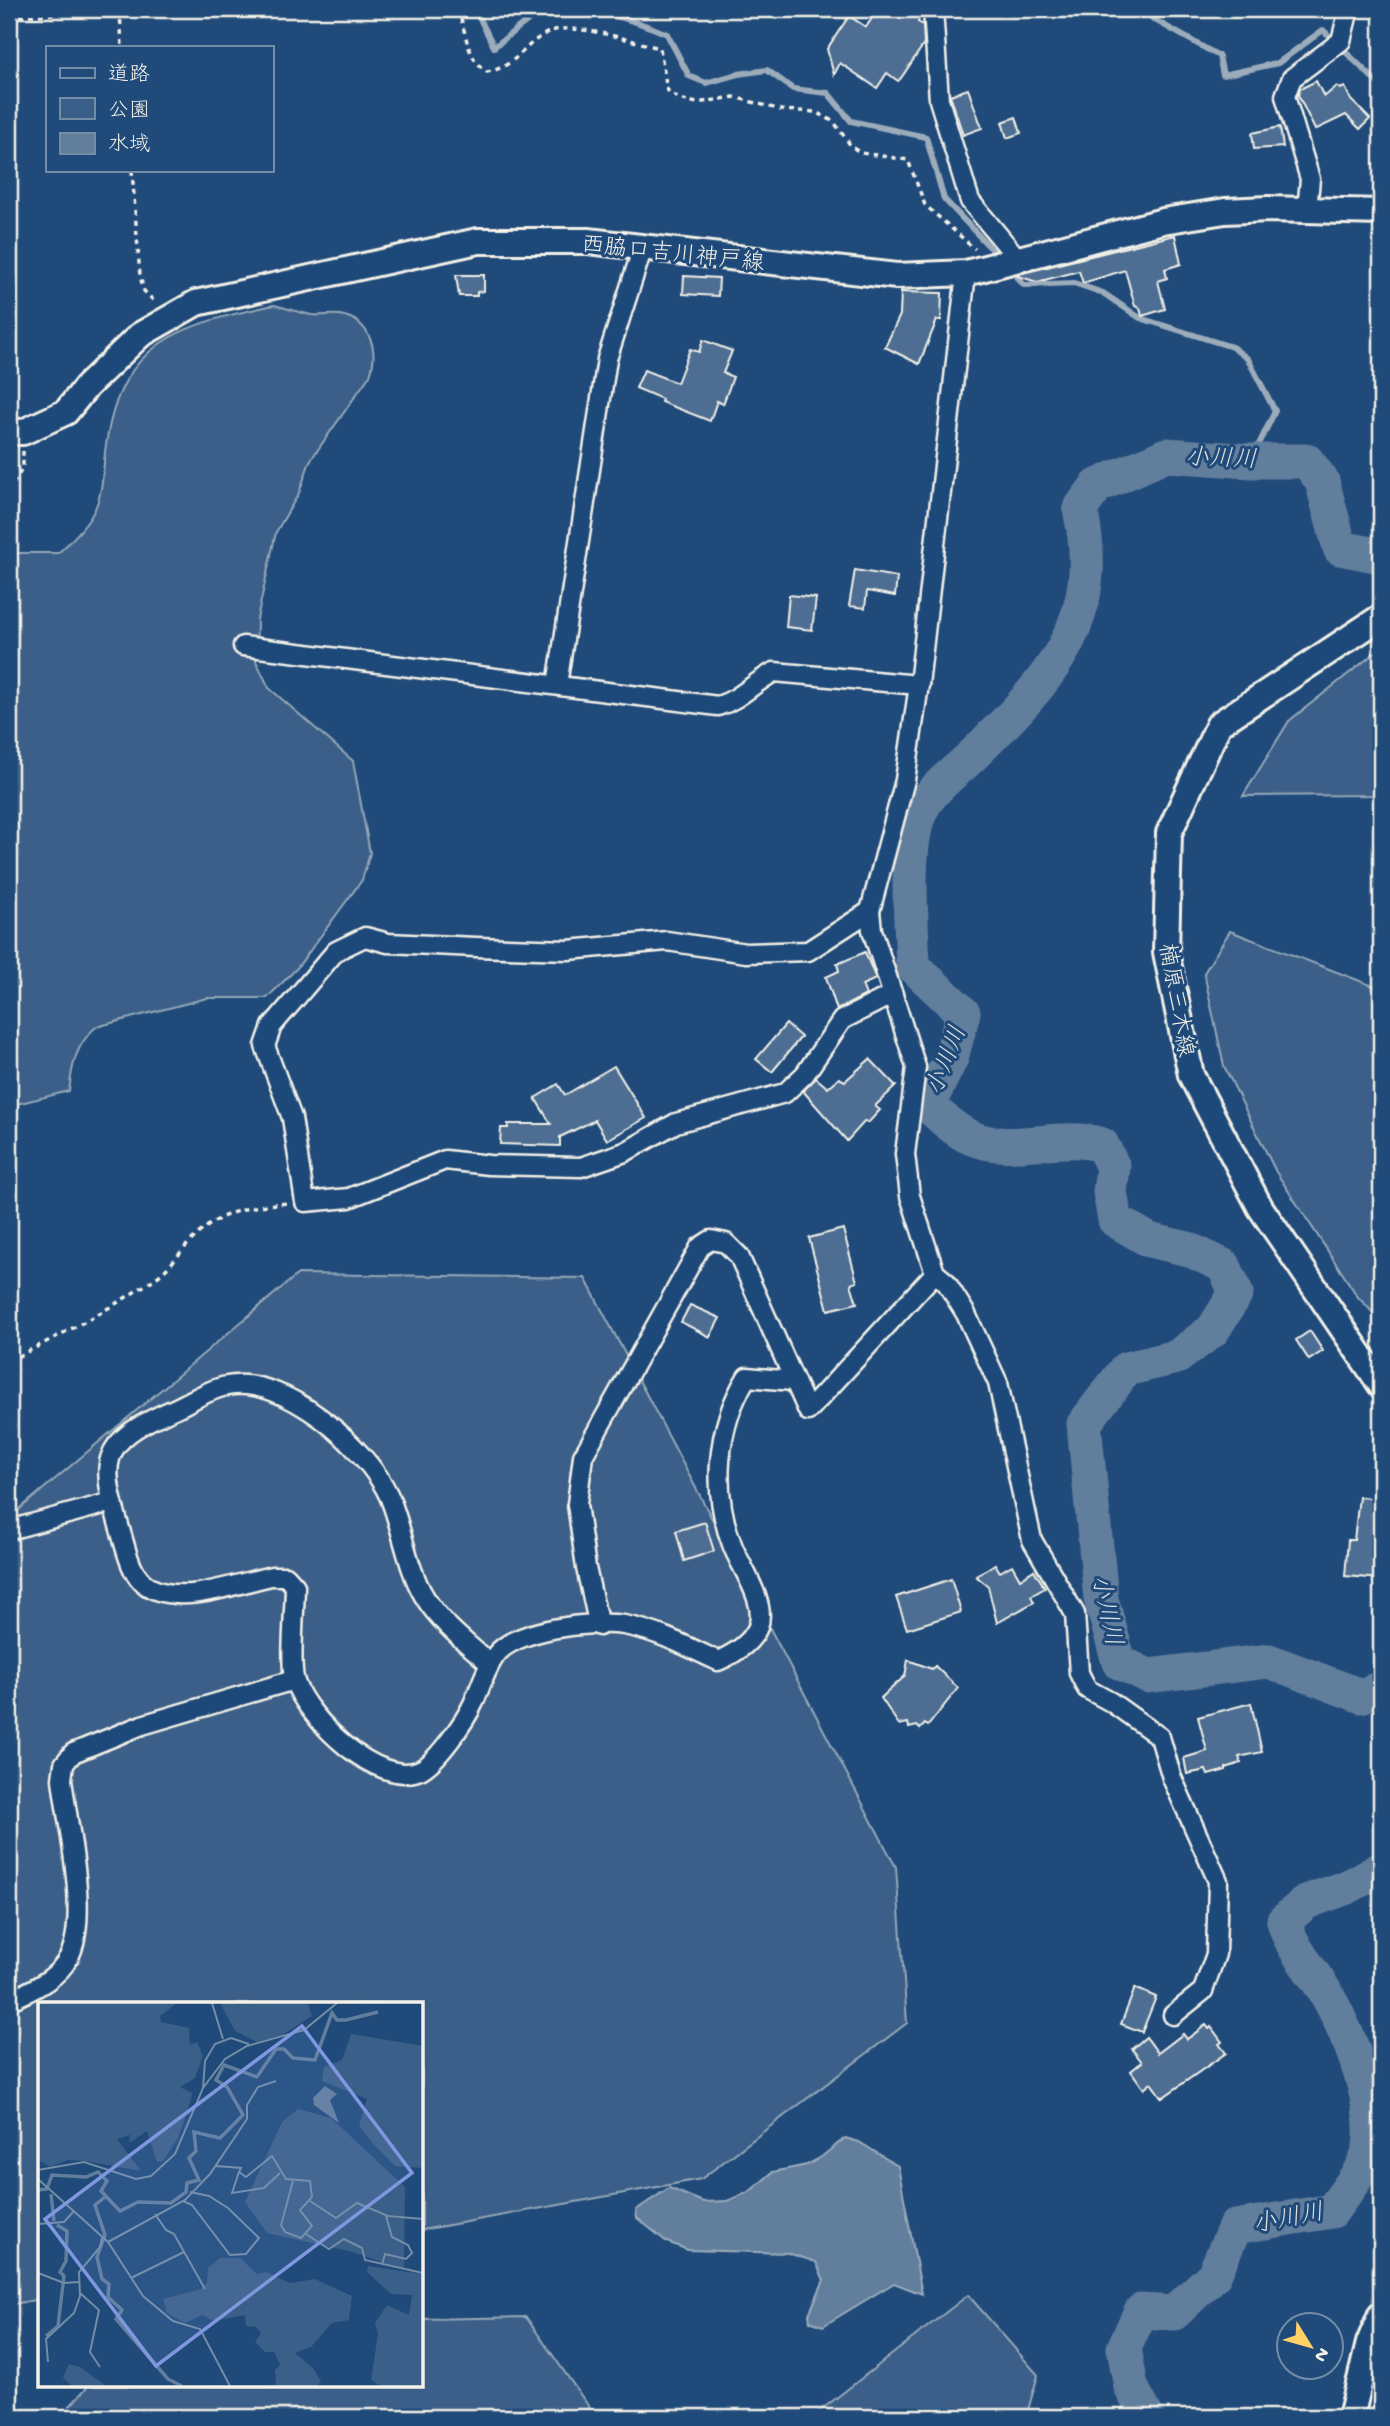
<svg xmlns="http://www.w3.org/2000/svg" width="1390" height="2426" font-family="'Gochi Hand','Klee One',sans-serif">
<rect width="100%" height="100%" fill="#1f4a7a"/>
<filter id="ink" filterUnits="userSpaceOnUse"><feTurbulence type="fractalNoise" baseFrequency=".0143" numOctaves="2"/><feDisplacementMap in="SourceGraphic" scale="14" xChannelSelector="R" yChannelSelector="G"/><feConvolveMatrix kernelMatrix="1 2 1 2 8 2 1 2 1" color-interpolation-filters="sRGB"/></filter>
<g filter="url(#ink)">
<!-- green -->
<g fill="#3a5f88" stroke="#97a8b8" stroke-width="2">
<path d="M274,305C287,308 300,313 312,315C321,316 331,314 340,315C370,320 379,350 370,375L310,461L299,493L276,532L257,619L256,661L269,688L353,761L370,853L362,880L297,968L267,998H207L96,1027C76,1044 72,1065 69,1091L9,1106V556L18,553H58C72,540 91,522 97,504C104,486 103,463 106,445C121,339 182,325 274,305Z"/>
<polygon points="1381,648 1381,795 1243,796 1289,721"/>
<polygon points="1230,931 1381,989 1381,1321 1358,1297 1276,1172 1224,1066 1204,973"/>
<polygon points="298,1274 585,1278 896,1867 907,2023 701,2179 422,2230 422,2004 40,2004 40,2299 9,2305 9,1518"/>
<polygon points="968,2295 1038,2375 1026,2417 812,2417"/>
<polygon points="526,2317 596,2417 60,2417 88,2386 422,2386 422,2319"/>
</g>
<!-- water -->
<polygon fill="#627e9d" stroke="#9cacbb" stroke-width="2" points="845,2138 859,2142 898,2166 922,2294 894,2283 823,2326 810,2321 809,2314 824,2280 816,2262 788,2253 688,2250 667,2242 637,2218 636,2210 669,2188 703,2202 727,2201 749,2192 773,2172 807,2165 820,2158"/>
<g fill="none" stroke-linecap="round" stroke-linejoin="round">
<!-- stream -->
<g stroke="#9cacbb" stroke-width="6">
<path d="M475,9L494,47C509,36 525,20 542,12C573,0 638,21 667,34L689,76L706,83L738,74L767,70L793,89L828,93L851,121L926,137L944,199L1001,259"/>
<polyline points="1146,9 1153,19 1219,56 1223,75 1278,63 1323,30 1381,86"/>
<polyline points="1008,267 1024,285 1074,283 1103,293 1140,318 1232,347 1248,359 1275,411 1251,461"/>
</g>
<!-- river -->
<g stroke="#627e9d" stroke-width="35">
<path d="M1381,556L1340,548L1322,481L1307,461H1251L1166,455L1097,486L1080,509C1106,622 1049,680 974,754C959,769 936,785 925,803C902,837 912,924 913,966L963,1013L951,1058L928,1105C941,1117 955,1131 972,1138C1013,1155 1060,1132 1102,1145L1113,1167L1110,1192L1115,1220L1149,1240L1188,1249L1224,1266L1236,1293L1213,1330L1177,1357L1126,1369L1084,1424L1101,1599L1119,1662L1148,1676L1269,1661L1361,1696L1381,1688"/>
<path d="M1147,2417L1131,2387L1124,2348L1141,2311L1174,2313L1214,2275L1235,2227L1332,2211C1342,2196 1357,2179 1365,2162C1386,2119 1347,2028 1324,1990C1309,1966 1292,1950 1284,1921L1306,1902L1347,1887L1381,1869"/>
</g>
</g>
<!-- building -->
<g fill="#4d6e92" stroke="#f4f1e8" stroke-width="2">
<polygon points="878,9 922,9 918,22 923,25 924,44 901,78 898,81 887,73 877,88 840,63 834,75 827,49 849,16 866,27"/>
<polygon points="1316,81 1324,97 1337,86 1340,89 1345,87 1351,100 1370,119 1360,129 1346,115 1315,130 1298,95 1300,89"/>
<polygon points="968,89 982,128 963,135 950,95"/>
<polygon points="1016,117 1021,133 1007,138 1002,122"/>
<polygon points="1280,127 1283,147 1254,149 1252,133"/>
<polygon points="1175,235 1181,264 1165,269 1167,278 1158,281 1165,309 1142,316 1140,308 1135,306 1125,270 1083,283 1079,271 1037,282 1015,275"/>
<polygon points="456,275 484,275 484,291 477,292 477,296 459,296"/>
<polygon points="684,276 719,278 718,296 683,294"/>
<polygon points="901,292 942,293 941,320 937,320 919,364 885,347 900,315"/>
<polygon points="703,340 732,351 723,373 733,377 723,404 717,401 710,421 661,402 662,399 636,388 644,370 677,383 690,349 699,352"/>
<polygon points="855,570 897,577 895,596 867,591 865,608 849,606"/>
<polygon points="789,595 816,598 812,630 786,627"/>
<polygon points="865,952 876,979 862,985 866,995 837,1010 826,977 839,971 837,964"/>
<polygon points="786,1024 801,1037 772,1072 756,1059"/>
<polygon points="870,1059 896,1086 875,1106 880,1110 868,1123 865,1121 847,1141 803,1091 816,1078 828,1088 839,1078 845,1081"/>
<polygon points="614,1066 646,1118 607,1140 595,1120 560,1137 560,1146 500,1144 501,1128 508,1128 508,1124 551,1124 535,1098 558,1084 565,1095"/>
<polygon points="843,1229 857,1282 851,1284 857,1303 828,1310 809,1238"/>
<polygon points="690,1305 720,1318 710,1337 681,1322"/>
<polygon points="1310,1331 1323,1351 1309,1360 1296,1340"/>
<polygon points="1359,1497 1381,1499 1381,1579 1345,1576 1348,1540 1354,1540"/>
<polygon points="705,1522 714,1551 684,1561 676,1531"/>
<polygon points="995,1564 1000,1572 1012,1565 1020,1579 1034,1570 1045,1588 1031,1596 1034,1602 997,1623 988,1586 976,1576"/>
<polygon points="951,1579 961,1612 907,1629 896,1597"/>
<polygon points="908,1660 932,1669 935,1666 958,1688 928,1726 925,1724 920,1729 917,1726 909,1728 908,1723 899,1725 881,1698 905,1676"/>
<polygon points="1251,1703 1262,1752 1239,1757 1241,1763 1226,1768 1226,1770 1208,1775 1206,1770 1187,1774 1184,1758 1207,1751 1198,1717"/>
<polygon points="1135,1988 1156,1997 1142,2032 1121,2024"/>
<polygon points="1206,2025 1209,2029 1211,2027 1222,2042 1219,2044 1226,2053 1162,2098 1151,2083 1144,2089 1131,2071 1142,2062 1132,2049 1146,2037 1158,2053 1183,2034 1187,2039"/>
</g>
<g fill="none" stroke-linecap="round" stroke-linejoin="round">
<!-- minor casing -->
<g stroke="#f4f1e8" stroke-width="23">
<g id="minor">
<polyline points="933,9 939,100 970,201 1018,259"/>
<polyline points="1307,210 1310,179 1285,96 1292,78 1341,41 1349,9"/>
<polyline points="966,273 919,685 905,780 870,911 872,930 916,1067 905,1154 910,1196 935,1273 946,1282 966,1314 998,1383 1032,1540 1075,1614 1079,1673 1087,1689 1111,1702 1160,1737 1172,1778 1218,1881 1216,1954 1203,1991 1173,2015"/>
<path d="M243,646L718,706C741,699 753,683 774,672L919,685"/>
<polyline points="557,685 607,359 643,247"/>
<polyline points="870,911 808,951 746,953 667,941 568,950 476,947 388,943 365,937 336,951 272,1026 265,1046 292,1118 305,1202 349,1198 445,1160 489,1165 581,1167 625,1152 676,1123 785,1093 805,1074 842,1020 893,994"/>
<polyline points="9,1530 112,1502"/>
<polyline points="599,1626 586,1568 577,1504 583,1456 700,1247 711,1240 726,1243 739,1256 808,1411 935,1273"/>
<path d="M490,1664C468,1644 439,1622 424,1596C407,1568 402,1526 389,1496C367,1447 283,1374 227,1386C209,1389 190,1402 174,1409C96,1443 100,1461 122,1536C128,1556 132,1580 153,1589C188,1604 236,1583 272,1576H286L295,1586C295,1607 289,1665 295,1682C307,1718 378,1788 420,1770C437,1762 465,1721 473,1704C480,1689 485,1670 495,1656C513,1629 594,1620 624,1625C658,1631 688,1647 718,1661C734,1654 751,1644 758,1627C767,1603 742,1569 733,1547C711,1492 716,1427 747,1377L793,1381"/>
<path d="M9,2001C31,1990 57,1980 69,1957C90,1916 67,1824 62,1779L64,1764L73,1753L142,1725L294,1680"/>
</g>
</g>
<!-- secondary casing -->
<g stroke="#f4f1e8" stroke-width="30">
<g id="secondary">
<polyline points="9,432 23,432 66,412 87,386 140,335 196,303 478,241 588,241 897,276 966,273 1163,221 1225,211 1268,209 1381,212"/>
<polyline points="1381,617 1219,724 1169,833 1166,952 1191,1075 1260,1207 1381,1385"/>
<polyline points="1351,2417 1369,2343 1381,2314"/>
</g>
</g>
<!-- path -->
<g stroke="#f4f1e8" stroke-width="3.5" stroke-dasharray="5 5" stroke-linecap="butt">
<path d="M457,9C468,32 464,56 487,72C518,66 524,43 549,32C573,21 634,42 660,48L667,90L679,99L697,103L734,97L781,110L816,112L834,122L851,146L861,153L908,160L925,205L975,249"/>
<polyline points="120,10 122,47"/>
<polyline points="9,17 144,9"/>
<polyline points="132,170 140,276 144,291 155,302"/>
<polyline points="9,492 23,467 23,451"/>
<path d="M9,1361C58,1336 108,1311 154,1279C167,1271 177,1256 188,1244C218,1211 247,1206 289,1203"/>
</g>
<!-- minor -->
<use href="#minor" stroke="#1f4a7a" stroke-width="18"/>
<!-- secondary -->
<use href="#secondary" stroke="#1f4a7a" stroke-width="24"/>
</g>
</g>
<g text-anchor="middle" stroke-width="6" stroke-linejoin="round" paint-order="stroke">
<!-- street labels -->
<g font-size="23" fill="#f4f1e8" stroke="#1f4a7a">
<text transform="translate(673 252) rotate(6)" y="8">西脇口吉川神戸線</text>
<text transform="translate(1178 1000) rotate(80)" y="8">楠原三木線</text>
</g>
<!-- water labels -->
<g font-size="24" font-style="italic" fill="#dee0dd" stroke="#1f4a7a">
<text transform="translate(1221 457) rotate(2)" y="8">小川川</text>
<text transform="translate(945 1060) rotate(-69)" y="8">小川川</text>
<text transform="translate(1108 1610) rotate(78)" y="8">小川川</text>
<text transform="translate(1288 2217) rotate(-11)" y="8">小川川</text>
</g>
</g>
<!-- overview -->
<g transform="translate(38 2002)">
<rect width="385" height="385" fill="#1f4a7a"/>
<path d="M0,1H139L122,14L123,20L151,26L152,43L159,40L165,54L157,76L142,85L154,91L153,98L140,136L125,159L119,160L109,129L91,141L92,133L79,137L103,169L47,159L30,158L12,165L0,158ZM182,1H270L274,14L244,33L219,40L197,29ZM313,32L385,44V166L357,164L336,143L321,124L329,97L284,79L286,65L304,58ZM260,107L293,116L367,185L366,268L315,250L229,231L207,200L244,120ZM182,256H202L219,272L228,270L252,281L277,277L314,294L311,318L294,321L273,345L257,351L275,366L283,379L280,384H232L238,382L237,368L242,363L236,350H227L217,340L223,331L218,325L208,324L207,313L176,319L164,313L147,321L129,311L125,297L163,287L169,281L170,266ZM330,264L385,272V384H343L333,378L340,332L337,321L349,303L371,313L374,293L353,292L329,270ZM31,362L42,365L68,384H34L25,376Z" fill="#3a5f88"/>
<path d="M287,84L299,92L292,98L301,121L276,103L275,96Z" fill="#627e9d"/>
<path fill="none" stroke="#627e9d" stroke-width="3.5" d="M0,188L9,187L14,173L48,175L60,170L69,179L63,189L82,209L100,200L133,201L148,190L149,181L161,178L151,156L158,149L156,130L182,136L205,113L189,85L178,78L186,63L219,75L238,47H246L255,56L277,58L294,11L299,18H308L340,10M13,192L16,219M67,195L57,203L67,233L59,255L64,277L71,282L70,295L84,308L78,317L130,377L144,384M8,334L20,324L26,274L22,270L28,259L29,229L19,223"/>
<path fill="none" stroke="#748da6" stroke-width="2" d="M174,1L185,37M165,86L167,59L177,42L193,36L211,42M178,164L203,166L201,170L208,175L234,154L248,177L272,179L274,195L262,208L274,224L263,236L247,230L243,223L255,179M0,168L46,160L98,177L113,174L137,152L165,86L187,57L209,44L266,28L299,1M201,170L194,191L226,186L242,171M0,177L70,240L105,294L135,319L162,327L192,384M145,199L154,203L192,253L208,252L221,236L190,206L171,194L152,190M272,199L298,216L319,201L350,214L385,217M117,212L128,228L136,232L167,287M0,222L26,220L36,209M268,232L291,247L306,237L324,246L327,258L385,271M70,240L147,198L172,172L209,117V103L220,85L238,79M344,263L347,252L368,257L374,251L370,243L354,235L348,214M0,271L26,281L41,280M93,276L146,250M42,291L61,308L52,350L62,365M10,360L8,337L36,311L42,294L41,270L62,245L64,236"/>
<path fill="#7e97df" fill-opacity="0.15" stroke="#7e97df" stroke-width="3.5" d="M264,24L374,171L118,364L7,217Z"/>
<rect width="385" height="385" fill="none" stroke="#f4f1e8" stroke-width="3.5"/>
</g>
<!-- margin -->
<rect width="1390" height="2426" fill="none" stroke="#1f4a7a" stroke-width="35"/>
<rect x="18" y="18" width="1355" height="2391" fill="none" stroke="#f4f1e8" stroke-width="2.5" filter="url(#ink)"/>
<!-- legend -->
<rect x="46" y="46" width="228" height="126" fill="#1f4a7a" stroke="#748da6" stroke-width="2"/>
<rect x="60" y="68" width="35" height="10" fill="#1f4a7a" stroke="#748da6" stroke-width="2"/>
<text x="108" y="80" font-size="21" fill="#f4f1e8">道路</text>
<rect x="60" y="98" width="35" height="21" fill="#3a5f88" stroke="#748da6" stroke-width="2"/>
<text x="108" y="116" font-size="21" fill="#f4f1e8">公園</text>
<rect x="60" y="133" width="35" height="21" fill="#627e9d" stroke="#748da6" stroke-width="2"/>
<text x="108" y="150" font-size="21" fill="#f4f1e8">水域</text>
<!-- north arrow -->
<g transform="translate(1310 2346) rotate(127)"><circle r="33" fill="#1f4a7a" stroke="#748da6" stroke-width="2"/>
<path d="M0-5L12 26L0 18L-12 26Z" fill="#ffd166"/>
<text y="-10" font-size="19" font-weight="bold" text-anchor="middle" fill="#f4f1e8">N</text>
</g>
</svg>
